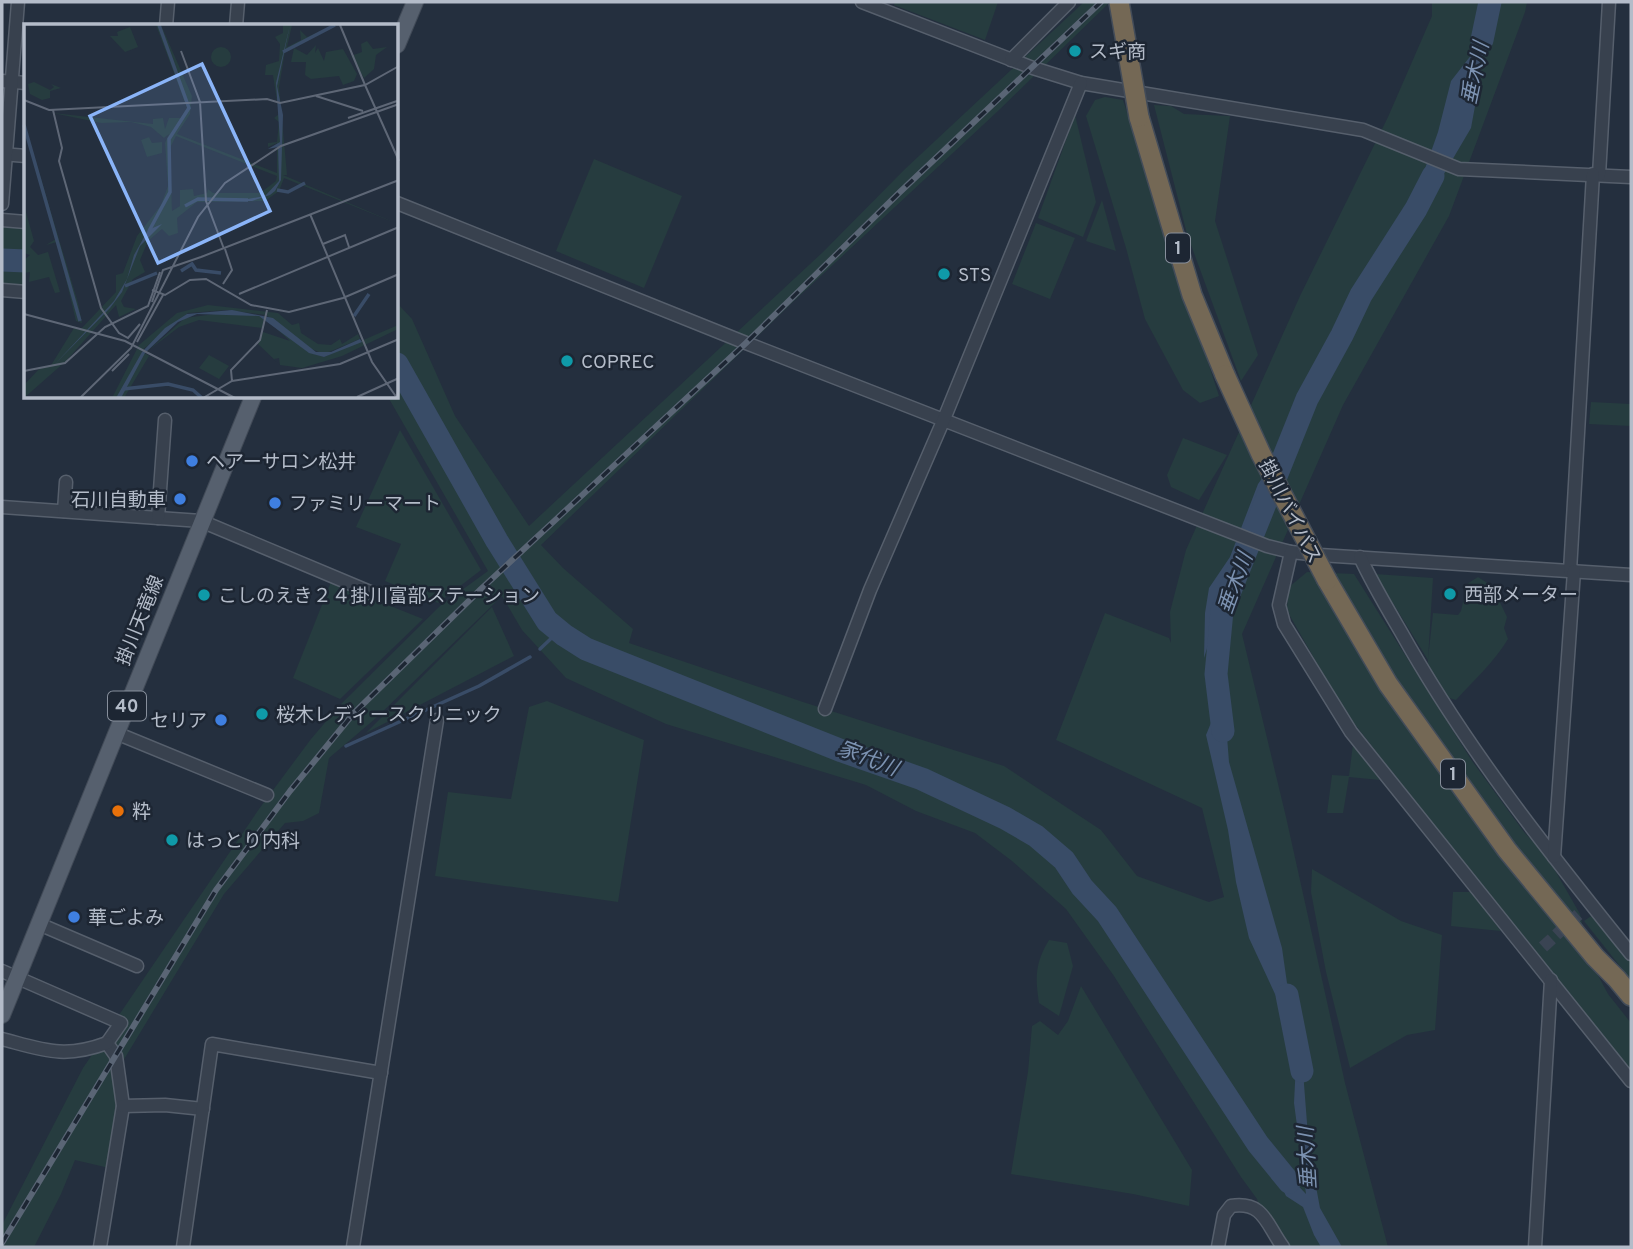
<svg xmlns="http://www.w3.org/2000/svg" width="1633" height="1249" font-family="Overpass,'Noto Sans JP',sans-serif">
<rect width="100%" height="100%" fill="#242f3e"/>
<!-- green -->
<g fill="#263c3f">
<polygon points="895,2 998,2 985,40 894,5"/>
<polygon points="1084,2 1110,2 998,111 793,302 541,545 563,568 633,629 629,643 803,702 1004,766 1101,830 1137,876 1209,902 1224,897 1202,808 1056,740 1105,613 1169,638 1171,643 1170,612 1186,550 1300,296 1388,117 1432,16 1432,2 1527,2 1525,12 1449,216 1343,405 1242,634 1286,817 1345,1083 1388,1247 1273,1247 1257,1199 1241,1177 1114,976 1066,909 1012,861 975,833 916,811 866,785 666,724 566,678 522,630 502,596 376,718 329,758 319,813 303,821 285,823 224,894 117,1071 123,1106 109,1168 75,1160 61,1194 34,1247 2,1247 2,1225 83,1068 259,809 311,739 340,705 440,606 488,571 388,397 397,397 397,303 412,319 455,416 529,526 823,252 905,169"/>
<polygon points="1105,97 1123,100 1219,396 1200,403 1183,390 1145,319 1126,248 1086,116 1095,100"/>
<polygon points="1154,105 1171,106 1184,114 1230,116 1215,221 1258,355 1241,381 1187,234"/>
<polygon points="1075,115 1096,202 1083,237 1038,218"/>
<polygon points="594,159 682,196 644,288 556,251"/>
<polygon points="1102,200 1116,251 1086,241"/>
<polygon points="2,223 26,225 26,292 2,290"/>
<polygon points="1036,223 1075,238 1050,299 1012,284"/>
<polygon points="1591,402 1631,404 1631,426 1589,424"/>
<polygon points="400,430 481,570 438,603 385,581 401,544 356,527"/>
<polygon points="1183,438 1227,455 1199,500 1171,487 1167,475"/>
<polygon points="1307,572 1354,574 1472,761 1524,832 1548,858 1580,914 1591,962 1608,994 1631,1023 1631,1074 1466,867 1343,709 1290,616 1287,607 1289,587"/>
<path d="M1375,574L1433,578L1428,659L1433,613L1458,615L1461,611L1467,584L1478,577L1492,586L1507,617L1504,628L1508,639C1494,662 1474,680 1456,700L1446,697L1427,669L1428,660Z"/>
<polygon points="331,582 423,619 340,699 293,678"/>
<polygon points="492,607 514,656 366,733"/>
<polygon points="547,701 644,740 618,902 435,876 448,792 511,799 529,707"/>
<polygon points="1353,744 1380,780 1349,777 1343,813 1327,813 1332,775 1349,776"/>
<polygon points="1312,869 1401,921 1442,935 1435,1030 1407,1035 1350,1068 1326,972 1311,892"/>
<polygon points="1453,892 1471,892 1501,931 1451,926"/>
<polygon points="1594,914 1631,961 1631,980 1584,921"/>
<path d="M1049,940L1067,943L1073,966L1059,1016L1039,1003C1035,977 1035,963 1049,940Z"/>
<polygon points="1081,986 1192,1170 1189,1206 1133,1194 1011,1174 1028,1072 1032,1026 1040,1021 1058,1035 1068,1021"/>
</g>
<!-- water -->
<g fill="#394c67">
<polygon points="1479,2 1489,2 1489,9 1480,79 1471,128 1438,184 1410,211 1438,132 1451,81 1472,54"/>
<polygon points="1281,452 1221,604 1204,658 1205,613 1209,588 1230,557 1258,484"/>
<polygon points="1220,701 1226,724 1229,762 1282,948 1293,1025 1281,1007 1249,938 1236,882 1228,830 1206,735"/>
<polygon points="1297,1043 1303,1071 1309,1149 1320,1208 1342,1247 1321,1247 1314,1235 1303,1207 1286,1196 1264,1150 1306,1194 1294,1103"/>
</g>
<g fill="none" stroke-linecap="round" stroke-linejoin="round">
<!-- stream -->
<g stroke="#394c67" stroke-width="3.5">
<polyline points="540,649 559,631"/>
<polyline points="346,746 479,686 530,657"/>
</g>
<!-- river -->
<g stroke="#394c67" stroke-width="23">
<polyline points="1482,40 1490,2"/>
<polyline points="2,260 26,261"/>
<polyline points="397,364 497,541 547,621 564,635 586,649 842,751 922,779 1005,818 1036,836 1064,860 1082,887 1107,914 1258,1144 1289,1182"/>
<polyline points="1223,731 1216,674 1222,611 1307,399 1342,335 1361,295 1416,209 1433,176"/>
<polyline points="1287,995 1302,1071"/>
</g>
<!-- minor-tunnel -->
<polyline stroke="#3a4453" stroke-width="12" stroke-dasharray="12 6" stroke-linecap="butt" points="1543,947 1580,913"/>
<!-- minor casing -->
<g stroke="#565f6c" stroke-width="15">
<g id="minor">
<polyline points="862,2 1033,68 1081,83 1363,130 1459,169 1631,177"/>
<polyline points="166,26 168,2"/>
<polyline points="236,26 238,2"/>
<polyline points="1011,60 1069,2"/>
<polyline points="2,81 26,83"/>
<polyline points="2,154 26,156"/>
<polyline points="1599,175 1609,2"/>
<polyline points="397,203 746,343 1267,546 1291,552 1320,555 1631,575"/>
<polyline points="2,204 18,2"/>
<polyline points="2,220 26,222"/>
<polyline points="2,290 26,292"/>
<polyline points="2,507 201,521 370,592"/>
<polyline points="64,511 66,482"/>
<polyline points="158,518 165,420"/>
<polyline points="1291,552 1279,605 1284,624 1351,732 1631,1081"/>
<path d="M1360,557C1372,583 1387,608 1401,632C1466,748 1548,851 1631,954"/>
<polyline points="1570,571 1593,174"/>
<polyline points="825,709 870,590 944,419 1081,83"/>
<polyline points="116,733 267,795"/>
<polyline points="1554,857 1574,571"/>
<polyline points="39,924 137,966"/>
<polyline points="2,971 121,1023 107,1043 116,1056 123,1106 100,1247"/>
<path d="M2,1039C44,1050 64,1059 107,1043"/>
<polyline points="123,1106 165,1105 203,1109"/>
<polyline points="183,1247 212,1044 381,1073"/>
<polyline points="353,1247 437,720"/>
<path d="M1218,1247L1224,1215L1231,1206C1264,1201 1266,1224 1283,1247"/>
<polyline points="1535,1247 1551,980"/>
</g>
</g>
<!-- major casing -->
<g stroke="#414a57" stroke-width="18">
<g id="major">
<polyline points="397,45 415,2"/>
<polyline points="2,1015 253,397"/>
</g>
</g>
<!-- highway casing -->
<g stroke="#434c59" stroke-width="22">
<g id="highway">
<polyline points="1139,117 1192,295 1225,375"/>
<polyline points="1327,580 1388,684 1507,850 1595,957 1617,979 1631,996"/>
</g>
</g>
<!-- minor -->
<use href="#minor" stroke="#38414e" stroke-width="12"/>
<!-- major -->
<use href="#major" stroke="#56606e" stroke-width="16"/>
<!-- highway -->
<use href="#highway" stroke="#746855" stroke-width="19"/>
<!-- rail casing -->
<g stroke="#5a6575" stroke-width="6">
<polyline id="rail" points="2,1243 216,890 290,791 353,714 481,589 746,343 900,192 1101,2"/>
</g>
<!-- rail -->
<use href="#rail" stroke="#1d2633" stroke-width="3.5" stroke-dasharray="10" stroke-linecap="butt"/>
<!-- highway-bridge casing -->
<g stroke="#434c59" stroke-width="22" stroke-linecap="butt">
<g id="highway-bridge">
<polyline points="1119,2 1139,117"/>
<polyline points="1225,375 1261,454 1327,580"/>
</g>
</g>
<!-- highway-bridge -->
<use href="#highway-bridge" stroke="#746855" stroke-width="19"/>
</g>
<!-- markers -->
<g fill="#0f9aa8" stroke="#1d2633" stroke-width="2.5">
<circle cx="1075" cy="51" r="7"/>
<circle cx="944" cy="274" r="7"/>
<circle cx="567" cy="361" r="7"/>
<circle cx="1450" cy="594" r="7"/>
<circle cx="204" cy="595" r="7"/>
<circle cx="262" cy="714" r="7"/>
<circle cx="172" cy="840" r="7"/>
</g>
<g fill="#3f7fe0" stroke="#1d2633" stroke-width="2.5">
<circle cx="192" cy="461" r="7"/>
<circle cx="180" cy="499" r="7"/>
<circle cx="275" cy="503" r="7"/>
<circle cx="221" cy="720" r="7"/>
<circle cx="74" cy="917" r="7"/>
</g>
<circle fill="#e8710a" stroke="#1d2633" stroke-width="2.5" cx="118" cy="811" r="7"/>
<g text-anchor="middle" stroke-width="5" stroke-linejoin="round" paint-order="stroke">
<!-- shield labels -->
<g fill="#1d2633" stroke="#878f9c" stroke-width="2">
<rect x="1166" y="233.5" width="24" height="29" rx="5"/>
<rect x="108" y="691.5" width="38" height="29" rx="5"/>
<rect x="1441" y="759.5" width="24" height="29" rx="5"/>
</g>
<g font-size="18" font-weight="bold" fill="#b4bcc9">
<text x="1178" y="254">1</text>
<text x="127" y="712">40</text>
<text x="1453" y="780">1</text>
</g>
<!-- poi labels -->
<g font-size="19" fill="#b4bcc9" stroke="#1d2633" text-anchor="start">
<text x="1089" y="58">スギ商</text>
<text x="958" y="281">STS</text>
<text x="581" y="368">COPREC</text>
<text x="206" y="468">ヘアーサロン松井</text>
<text x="166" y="506" text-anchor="end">石川自動車</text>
<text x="289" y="510">ファミリーマート</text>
<text x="1464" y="601">西部メーター</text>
<text x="218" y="602">こしのえき２４掛川富部ステーション</text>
<text x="276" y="721">桜木レディースクリニック</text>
<text x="207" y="727" text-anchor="end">セリア</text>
<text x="132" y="818">粋</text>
<text x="186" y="847">はっとり内科</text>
<text x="88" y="924">華ごよみ</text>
</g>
<!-- street labels -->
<g font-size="19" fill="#b4bcc9" stroke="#1d2633">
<text transform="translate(1291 511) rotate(63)" y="7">掛川バイパス</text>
<text transform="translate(139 620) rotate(-68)" y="7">掛川天竜線</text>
</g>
<!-- water labels -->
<g font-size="21" font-style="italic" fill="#7c92b1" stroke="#1d2633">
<text transform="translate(1475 73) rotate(-78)" y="7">垂木川</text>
<text transform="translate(1235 583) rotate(-70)" y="7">垂木川</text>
<text transform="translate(868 758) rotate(21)" y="7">家代川</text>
<text transform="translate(1307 1158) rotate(-93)" y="7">垂木川</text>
</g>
</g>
<!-- overview -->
<g transform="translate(24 24)">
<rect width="374" height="374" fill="#242f3e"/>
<path d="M132,1H137L168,72L166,90L153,110L253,149V119L244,123V119L253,118L255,98L250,94L255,90L249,51H241L242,41L255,37L256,20L251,13L259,9V1H268L263,23L277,16L276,6L283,13L312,1L261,27L255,63L263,151H259L374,200L260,154L255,167L241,177L173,178L153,194L154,209L145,212L138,205L124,217L116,236L121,248L109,255L97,277L100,283L112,285L95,293L92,281L42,337L0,374V361L17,343H26L50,304L56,306L92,268V251L99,249L113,212L137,181L144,162L141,119L145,110L140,114L127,103L107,98L77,99L29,89L129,100V95L139,94L141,105L145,94H157L163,84ZM152,112L253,152L252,157L236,169H189L184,165L183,169L170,172L169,165L156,166V182L148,187L146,124ZM106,3L114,23L101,28L86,12H94L93,8ZM343,17L349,25L363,23L352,31L350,45L340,54L327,32L338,28L337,20ZM292,21L291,29L294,24L300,37L302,28L319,25L333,50L330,57L319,61L315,52L287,55L281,51L282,38H267L270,24L283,31ZM187 33a10 10 0 1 1 20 0a10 10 0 1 1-20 0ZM10,58L26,66L30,63L27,60L37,64L26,67V74L18,76L6,70L4,60ZM0,98L54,279L58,299L52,297L33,218L22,221L32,215ZM125,113L128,119L138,118V129L123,133L117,116ZM0,181L10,217L6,223L14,231L24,228L36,268L31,269L25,253L5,258L6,248L0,249V236L6,231L0,229ZM184,281L254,289L268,301L275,299L277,309L294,320L307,321L316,315L318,320L334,310L336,315L300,330L285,324L242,291L203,286L164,289L117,327L129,334L130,335L125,332L100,374H88L115,321L153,289ZM198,289L235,292L240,294L238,304L175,296L155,303L125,326L161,294ZM242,295L284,328L300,333L374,301V305L318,332L278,344L256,341L255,334L250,335L254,339L234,320L239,308L266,317ZM185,331L205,342L195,355L175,344Z" fill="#263c3f" fill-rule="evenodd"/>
<path d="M266,1L253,62L259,91L257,156L251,167L246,171L228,177H221L218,176L241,172L255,157L254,123L244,125L256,118L252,59ZM138,200L116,222L98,268L86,284L31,340L90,277L103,255L110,231L124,206ZM208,286L249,294L292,328H307L336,315L338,318L300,333L285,329L235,292L173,290L154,298L121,329L97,374H92L118,328L141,304L163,290Z" fill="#394c67"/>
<path fill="none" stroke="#394c67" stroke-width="3.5" d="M259,28L311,1M0,101L56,297M253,166L264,168L281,159M161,182L174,175L224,176M125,207L146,168L145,115L165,84L135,1M157,247L168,240L172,246L197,249M101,262L133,249M330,292L345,270M99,365L144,360L169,366L178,374"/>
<path fill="none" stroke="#5e6776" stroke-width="2" d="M316,1L341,61L375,42M157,27L176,78L182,177L200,225M292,72L339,87M0,76L25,86L243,75L256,79L341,61L375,137M29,86L38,124L35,137L77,284L95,309L104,314L116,300M324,94L373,77M286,190L348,338L373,374M299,220L321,211L325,223M177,233L375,156M199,260L208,246L201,225M128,266L141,271L166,256L182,255L227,281L265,288L319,274L375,250M215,270L375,203M128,278L139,246L177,233M0,290L101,317L211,374M113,318L139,271M0,347L41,339L81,303L124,282L136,248M88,347L105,330M208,357L207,346L236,316L243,286M333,373L375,354M56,374L107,324L174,193L201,159L257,122L375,80M179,374L208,357L316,340L375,315"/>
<path fill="#8ab4f8" fill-opacity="0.15" stroke="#8ab4f8" stroke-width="3.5" d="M178,40L246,187L134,239L66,92Z"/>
<rect width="374" height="374" fill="none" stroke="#b4bcc9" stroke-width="3.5"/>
</g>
<!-- border -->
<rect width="1633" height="1249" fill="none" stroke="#b4bcc9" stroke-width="7"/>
</svg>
